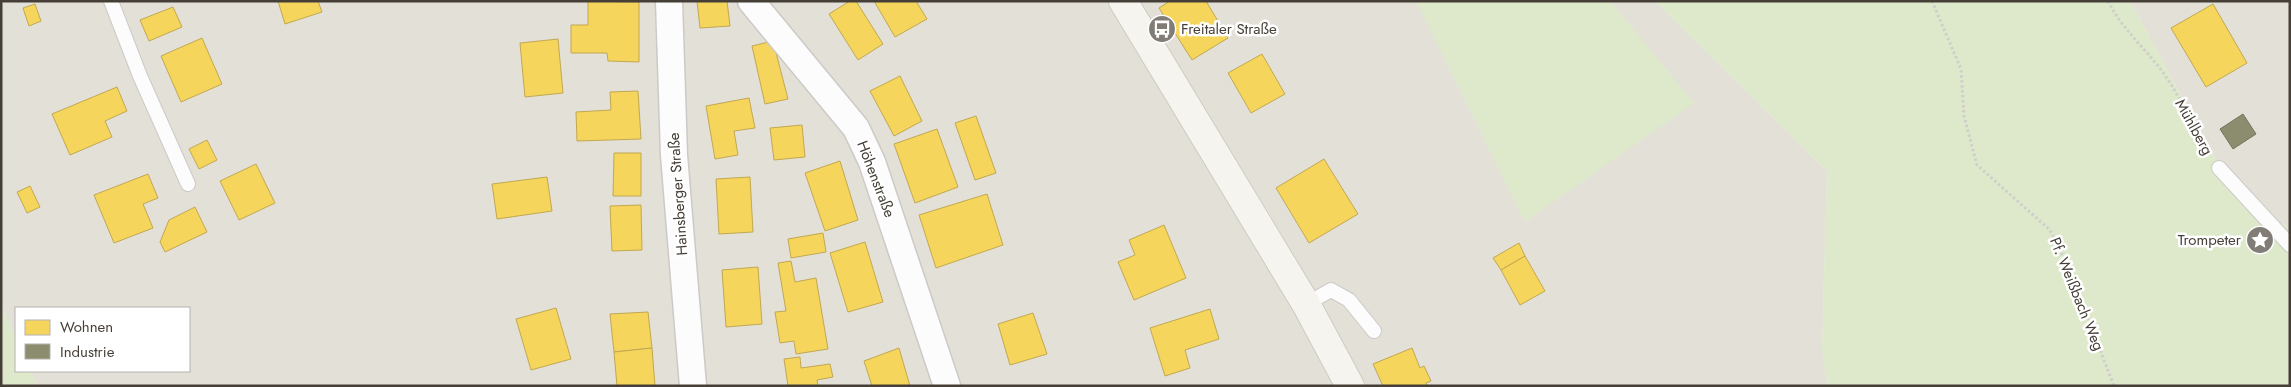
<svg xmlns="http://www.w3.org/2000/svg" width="2291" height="387" font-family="Jost,sans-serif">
<rect width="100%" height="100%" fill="#f0eeea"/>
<!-- residential -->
<g fill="#e3e0d8">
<polygon points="1,1 1655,1 1827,171 1822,350 1828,386 38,386 31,371 189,371 189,308 16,308 16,338 1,306"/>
<polygon points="2130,1 2290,1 2290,227 2277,222 2215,158"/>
</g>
<!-- green -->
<g fill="#dee9cb">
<polygon points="1416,1 1610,1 1694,103 1525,222"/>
<polygon points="1655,1 2130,1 2215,158 2277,222 2290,227 2290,386 1828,386 1822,350 1827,171"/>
<polygon points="1,306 16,338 16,371 31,371 38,386 1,386"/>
</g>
<!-- homes -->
<g fill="#f6d55c" stroke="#c1a851">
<polygon points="278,1 318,1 322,12 285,24"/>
<polygon points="588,1 639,2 639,62 608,61 607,53 571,53 571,25 588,25"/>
<polygon points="697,1 727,1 730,26 700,28"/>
<polygon points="850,1 856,1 883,44 858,60 829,14"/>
<polygon points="874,1 916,1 927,19 895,37"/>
<polygon points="1170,1 1206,1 1228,38 1192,60 1159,8"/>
<polygon points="35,4 41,21 29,26 23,8"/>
<polygon points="2213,4 2247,63 2206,87 2171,28"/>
<polygon points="173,7 182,27 149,41 140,20"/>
<polygon points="202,38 222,84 181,102 161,56"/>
<polygon points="558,39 563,93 525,97 520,43"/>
<polygon points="773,41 788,99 765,104 752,46"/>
<polygon points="1262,54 1285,94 1251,113 1228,73"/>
<polygon points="900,76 922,121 894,136 870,91"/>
<polygon points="117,87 127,111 105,121 112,137 70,155 52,114"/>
<polygon points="638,91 641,139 577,141 576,112 611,110 610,92"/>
<polygon points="749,98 755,128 734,131 738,155 715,159 706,106"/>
<polygon points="976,116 996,173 975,180 955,123"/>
<polygon points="802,125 805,157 774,160 770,128"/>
<polygon points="937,129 958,187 915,203 894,144"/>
<polygon points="207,140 217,160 199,169 189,149"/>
<polygon points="614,153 641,153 641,196 613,196"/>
<polygon points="1324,159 1358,214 1309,243 1276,188"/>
<polygon points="840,161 858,220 825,231 805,173"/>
<polygon points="256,164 275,203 239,220 220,181"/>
<polygon points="148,174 158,198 143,204 153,228 114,243 94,195"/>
<polygon points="547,177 552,211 497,219 492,184"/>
<polygon points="750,177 753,232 719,234 716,179"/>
<polygon points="30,186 40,207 27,213 17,192"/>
<polygon points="987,194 1003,245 936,268 919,215"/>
<polygon points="641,205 642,250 612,251 610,206"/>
<polygon points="195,207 207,232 165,252 160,242 169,220"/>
<polygon points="1164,225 1186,278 1134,300 1118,262 1135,255 1129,240"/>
<polygon points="823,233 826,252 791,258 788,239"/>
<polygon points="865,242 883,302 848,312 830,253"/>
<polygon points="1519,243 1525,256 1501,270 1493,258"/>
<polygon points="1525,256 1545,291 1520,305 1501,270"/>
<polygon points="791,261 795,282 816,278 828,349 796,354 794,341 780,343 775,312 786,311 778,263"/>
<polygon points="758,267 762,324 726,327 722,270"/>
<polygon points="556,308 571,359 531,370 516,319"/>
<polygon points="1210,309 1219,339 1185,350 1190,368 1165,376 1150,328"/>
<polygon points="648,312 652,348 614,352 610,314"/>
<polygon points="1033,313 1047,354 1010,365 998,324"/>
<polygon points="652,348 655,386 617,386 614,352"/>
<polygon points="899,348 910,386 872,386 864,361"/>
<polygon points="1412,348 1420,368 1424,366 1431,381 1426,383 1427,386 1383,386 1373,364"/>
<polygon points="800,357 801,368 830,364 833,377 817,380 818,386 788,386 784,359"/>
</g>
<!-- industry -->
<polygon fill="#8c8c6e" stroke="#77755e" points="2243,114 2256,134 2233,149 2220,129"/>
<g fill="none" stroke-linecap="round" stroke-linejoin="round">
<!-- service casing -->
<g stroke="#cccac6" stroke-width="16">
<g id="service">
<polyline points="111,1 140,76 188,184"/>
<polyline points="2219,168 2290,245"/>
<polyline points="1306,304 1331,290 1349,300 1374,331"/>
</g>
</g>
<!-- minor casing -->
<g stroke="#cccac6" stroke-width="29">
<g id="minor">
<polyline points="669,1 674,155 693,386"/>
<polyline points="751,1 856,128 872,162 947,386"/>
</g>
</g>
<!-- secondary casing -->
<g stroke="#cecbc1" stroke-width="30">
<polyline id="secondary" points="1123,1 1306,304 1350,386"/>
</g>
<!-- path -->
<g stroke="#d0cecb" stroke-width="3" stroke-dasharray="2.5 2.5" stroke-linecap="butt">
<polyline points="1932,1 1961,69 1964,116 1977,165 2050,230 2066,262 2114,386"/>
<path d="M2108,1C2122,29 2144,47 2162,71C2180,96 2193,125 2207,152"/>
</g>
<!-- service -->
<use href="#service" stroke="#fdfcfc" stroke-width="14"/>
<!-- minor -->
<use href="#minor" stroke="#fdfcfc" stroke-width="26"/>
<!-- secondary -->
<use href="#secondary" stroke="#f6f4ef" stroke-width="28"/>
</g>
<!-- icons -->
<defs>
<g id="bus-disc" transform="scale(1.4375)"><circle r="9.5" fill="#817c76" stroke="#fff"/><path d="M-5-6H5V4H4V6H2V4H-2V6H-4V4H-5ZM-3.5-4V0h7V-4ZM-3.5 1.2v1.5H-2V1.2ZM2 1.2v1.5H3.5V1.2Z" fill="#fff"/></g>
<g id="sight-disc" transform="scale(1.4375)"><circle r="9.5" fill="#817c76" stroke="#fff"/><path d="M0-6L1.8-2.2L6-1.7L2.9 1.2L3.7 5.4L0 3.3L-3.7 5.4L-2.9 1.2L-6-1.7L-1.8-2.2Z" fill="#fff"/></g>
</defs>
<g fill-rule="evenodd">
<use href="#bus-disc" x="1162" y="29"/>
<use href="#sight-disc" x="2260" y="240"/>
</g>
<g text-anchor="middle" stroke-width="5" stroke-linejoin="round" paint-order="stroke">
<!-- poi labels -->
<g font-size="15" fill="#453f37" stroke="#fff" text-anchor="start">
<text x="1181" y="34">Freitaler Straße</text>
<text x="2241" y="245" text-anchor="end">Trompeter</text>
</g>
<!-- street labels -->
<g font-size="15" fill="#453f37" stroke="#fff">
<text transform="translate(2194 127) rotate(61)" y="5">Mühlberg</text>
<text transform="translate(876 179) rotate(69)" y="5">Höhenstraße</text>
<text transform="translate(678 194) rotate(-94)" y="5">Hainsberger Straße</text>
<text transform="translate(2077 294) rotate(68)" y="5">Pf. Weißbach Weg</text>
</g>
</g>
<!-- border -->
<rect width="2291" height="387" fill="none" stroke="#453f37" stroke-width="5"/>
<!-- legend -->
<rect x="15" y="307" width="175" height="65" fill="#ffffff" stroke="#b5b2af"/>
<rect x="25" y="320" width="25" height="15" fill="#f6d55c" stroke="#b5b2af"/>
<text x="60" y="332" font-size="15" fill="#453f37">Wohnen</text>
<rect x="25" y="344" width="25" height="15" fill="#8c8c6e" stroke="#b5b2af"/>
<text x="60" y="357" font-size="15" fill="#453f37">Industrie</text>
</svg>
